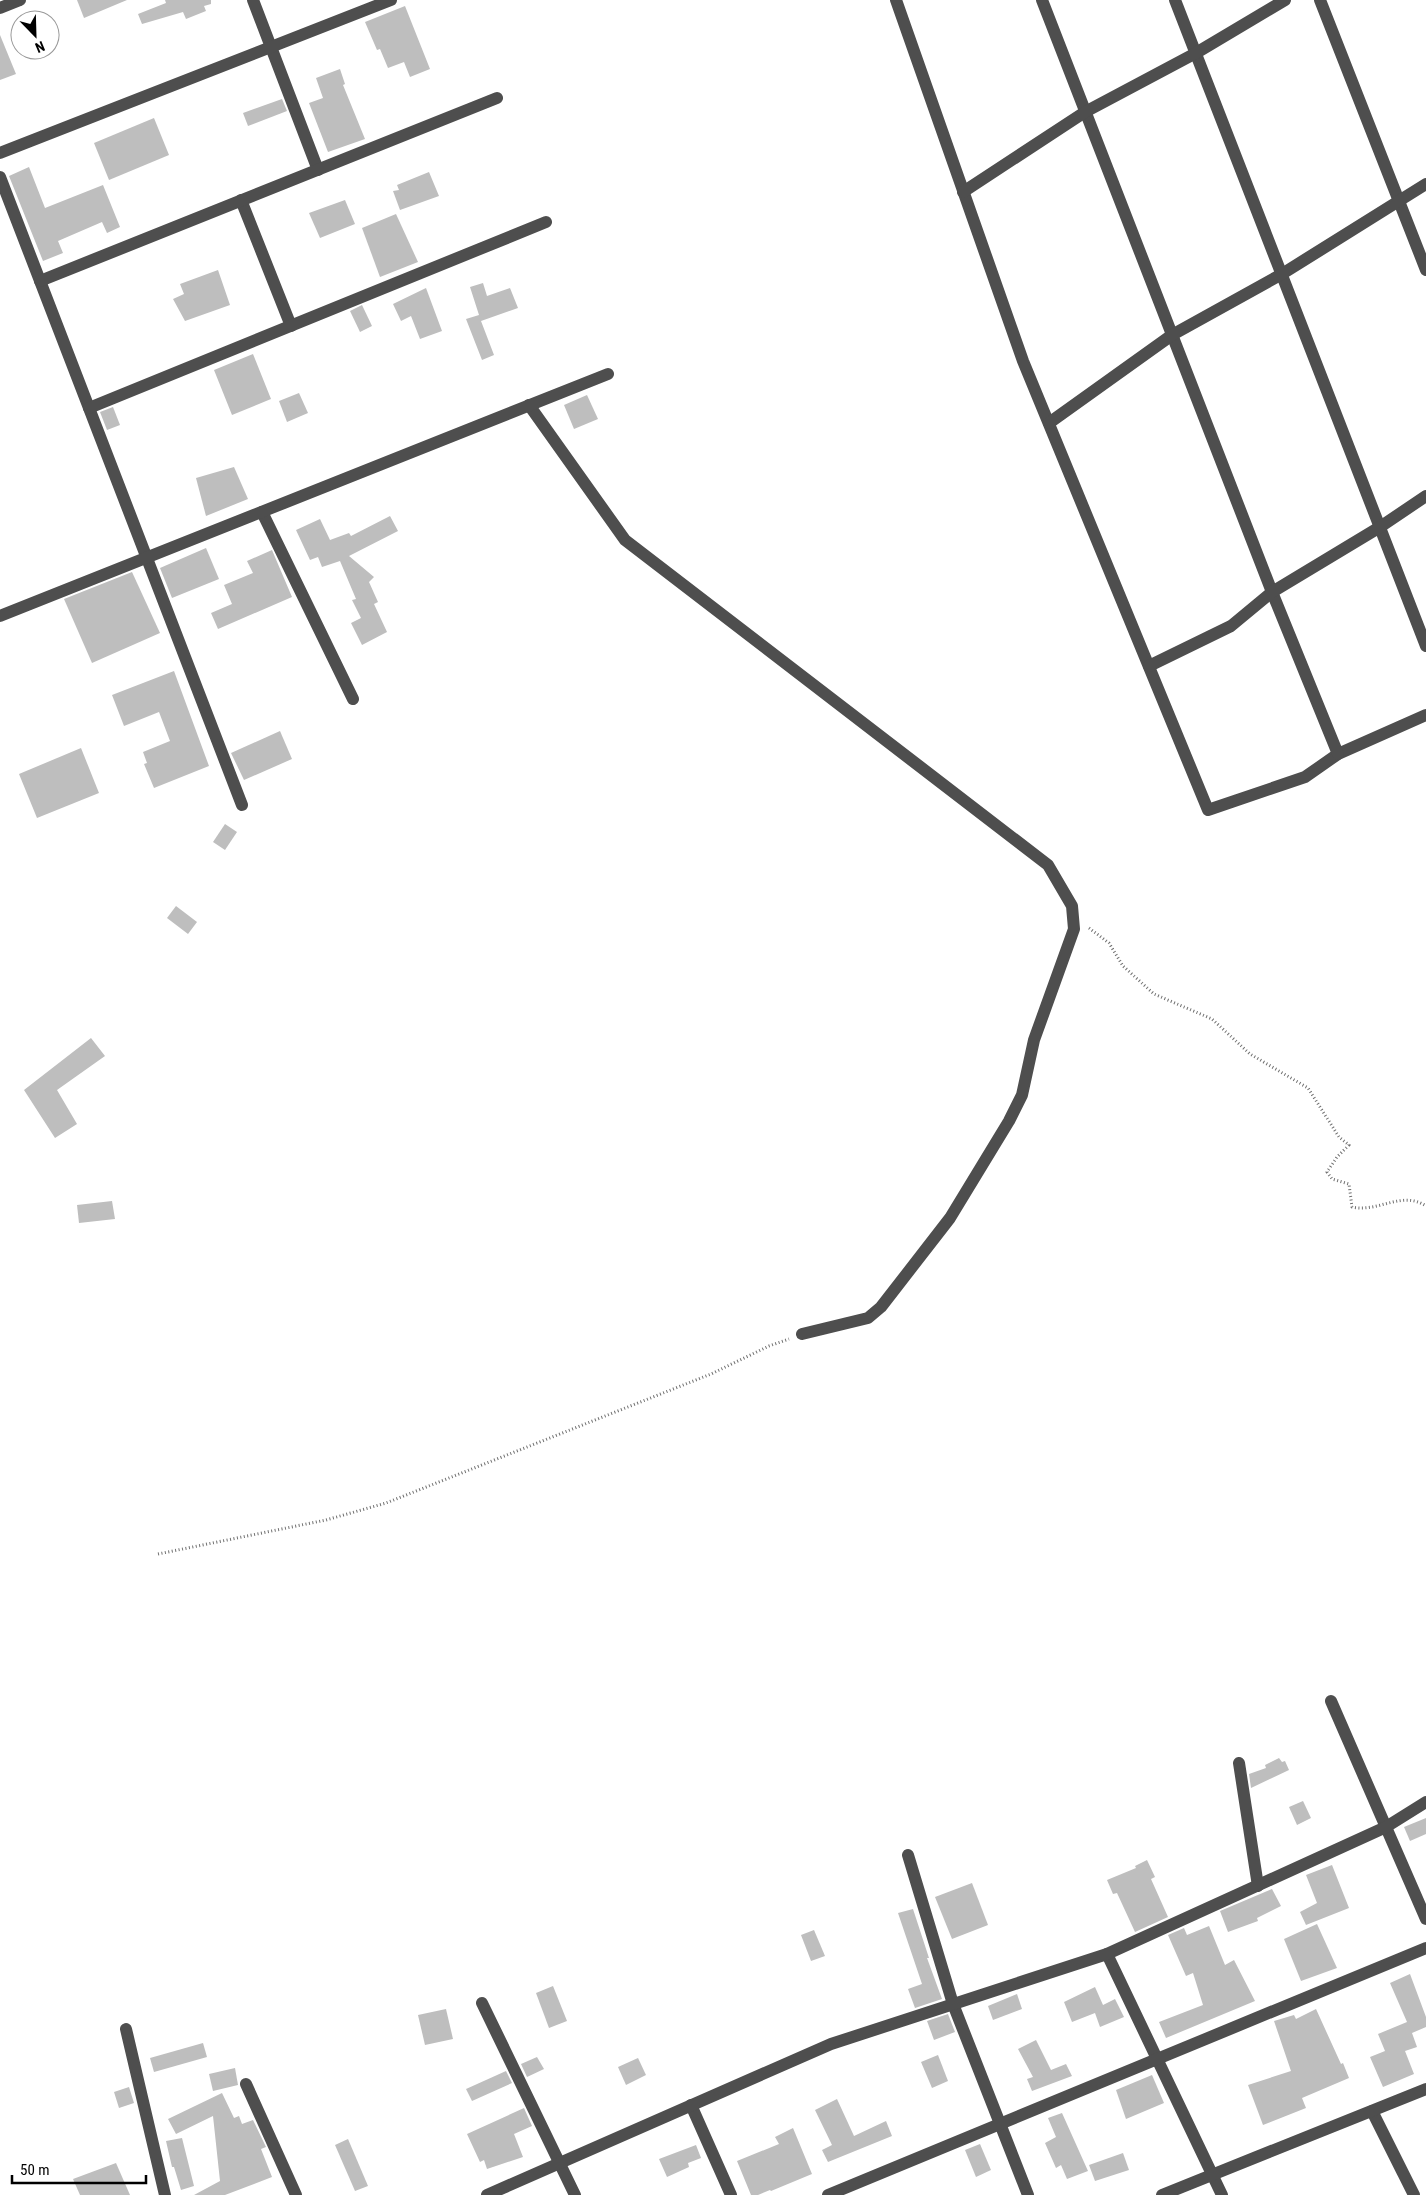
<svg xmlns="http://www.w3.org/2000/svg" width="1426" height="2195" font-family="'Roboto Condensed',sans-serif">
<rect width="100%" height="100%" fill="#fff"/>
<!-- building -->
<g fill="#bebebe">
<polygon points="77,0 127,0 84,18"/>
<polygon points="165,0 211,0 211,4 204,6 206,11 186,19 183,12 142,24 138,14 166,3"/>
<polygon points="405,6 430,69 410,77 404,62 388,68 380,49 377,50 365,22"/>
<polygon points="0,35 16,74 0,80"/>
<polygon points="340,69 345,84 343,85 365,139 328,152 309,103 323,98 316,78"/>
<polygon points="282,99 287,111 248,126 243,113"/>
<polygon points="154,118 169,155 109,180 94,143"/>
<polygon points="29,167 45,208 103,185 120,227 107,233 102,222 58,241 63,253 43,261 9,176"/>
<polygon points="429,172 439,196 400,210 393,191 399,190 397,185"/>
<polygon points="345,200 355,224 320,238 309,213"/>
<polygon points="396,214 418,262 380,277 362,228"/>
<polygon points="218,270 230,305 185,321 173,299 184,294 180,284"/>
<polygon points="483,283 487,296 510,288 518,308 481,321 494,355 482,360 466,319 479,315 470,287"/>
<polygon points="426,288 442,331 420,339 411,316 401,321 393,304"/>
<polygon points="362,305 372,326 360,332 350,311"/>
<polygon points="253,354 271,399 232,415 214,370"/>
<polygon points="299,393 308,413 287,422 279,401"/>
<polygon points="587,395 598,419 574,429 564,405"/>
<polygon points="113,407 120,425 107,430 100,412"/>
<polygon points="234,467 248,499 206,516 196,478"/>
<polygon points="390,516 398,531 349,556 374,577 369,582 378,602 374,604 387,632 362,645 351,623 361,618 352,600 356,599 340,561 322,567 318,557 310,560 296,530 320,519 330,540 349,533 351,536"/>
<polygon points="206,548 219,579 172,598 160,568"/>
<polygon points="272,550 292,597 218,629 211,613 232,604 224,585 253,573 247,561"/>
<polygon points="132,572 160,633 92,663 64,599"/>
<polygon points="174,671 209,766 154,788 144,764 147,763 143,752 170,741 159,712 124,726 112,695"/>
<polygon points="280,731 292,759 244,780 231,753"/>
<polygon points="81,748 99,793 37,818 19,774"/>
<polygon points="225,824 237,832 225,850 213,842"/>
<polygon points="176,906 197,922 188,934 167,918"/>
<polygon points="91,1038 105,1056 57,1090 77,1124 55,1138 24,1090"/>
<polygon points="112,1201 115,1219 79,1223 77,1205"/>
<polygon points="1279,1758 1282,1762 1285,1761 1289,1770 1251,1788 1249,1774 1266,1768 1265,1765"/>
<polygon points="1303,1801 1311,1818 1297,1825 1289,1807"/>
<polygon points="1426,1818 1426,1834 1410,1841 1404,1827"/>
<polygon points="1147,1860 1155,1877 1151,1879 1168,1917 1135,1932 1117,1893 1113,1894 1107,1880 1136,1868 1135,1866"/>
<polygon points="1332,1865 1349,1908 1306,1925 1300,1912 1317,1903 1306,1875"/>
<polygon points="972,1883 988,1925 952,1939 935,1897"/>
<polygon points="1272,1889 1281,1906 1257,1918 1258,1921 1228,1932 1220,1911"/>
<polygon points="913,1909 929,1958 927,1958 942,1999 915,2008 908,1989 922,1984 898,1913"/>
<polygon points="1317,1924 1337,1968 1301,1981 1284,1939"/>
<polygon points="1209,1926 1225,1965 1234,1960 1255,2001 1166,2038 1159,2022 1203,2005 1193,1973 1186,1976 1168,1935 1184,1928 1187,1935"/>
<polygon points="814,1930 825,1956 811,1961 801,1935"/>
<polygon points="1410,1974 1426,2017 1426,2027 1412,2033 1417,2047 1405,2051 1414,2074 1383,2087 1370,2057 1385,2051 1378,2034 1407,2022 1390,1983"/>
<polygon points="553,1986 567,2021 549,2028 536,1993"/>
<polygon points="1095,1987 1103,2005 1115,1999 1124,2017 1100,2027 1095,2013 1072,2022 1064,2002"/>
<polygon points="1017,1994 1022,2009 993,2020 988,2006"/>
<polygon points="446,2009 453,2039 425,2045 418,2015"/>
<polygon points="1316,2009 1341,2064 1343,2063 1349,2078 1302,2098 1306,2108 1263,2125 1248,2085 1291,2071 1274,2021 1294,2015 1296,2019"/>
<polygon points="948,2014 955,2032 934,2040 927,2021"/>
<polygon points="1036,2040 1051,2070 1066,2064 1072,2076 1032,2091 1027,2079 1033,2077 1018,2049"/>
<polygon points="203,2043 207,2057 154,2072 150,2058"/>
<polygon points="938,2055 948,2081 932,2088 921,2062"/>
<polygon points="537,2057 544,2069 527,2077 521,2064"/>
<polygon points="638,2058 646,2075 626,2085 618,2067"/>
<polygon points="235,2068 238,2085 213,2091 209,2074"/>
<polygon points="506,2071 512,2083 472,2101 466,2089"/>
<polygon points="1152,2075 1164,2103 1126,2119 1116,2090"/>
<polygon points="129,2087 134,2103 119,2108 114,2092"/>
<polygon points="222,2093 234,2118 239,2116 242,2124 253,2120 266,2147 261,2149 272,2177 225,2195 194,2195 220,2181 213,2116 176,2134 168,2119"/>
<polygon points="837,2099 854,2136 886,2121 892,2136 828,2162 822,2150 832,2145 815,2110"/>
<polygon points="524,2108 532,2126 514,2134 523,2157 487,2169 484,2160 480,2162 467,2134"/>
<polygon points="1062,2113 1088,2171 1067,2179 1061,2165 1056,2168 1045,2143 1056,2137 1048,2118"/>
<polygon points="793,2128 812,2174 771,2191 770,2190 758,2195 751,2195 737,2161 779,2144 775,2137"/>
<polygon points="182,2138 194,2186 181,2190 174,2167 172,2167 166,2141"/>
<polygon points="348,2139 368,2186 355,2191 335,2145"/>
<polygon points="980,2144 991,2170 976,2177 965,2150"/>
<polygon points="696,2145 701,2158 688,2163 689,2167 667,2177 659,2159"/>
<polygon points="1123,2153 1129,2170 1095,2181 1089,2165"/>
<polygon points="116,2163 130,2195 80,2195 73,2179"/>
</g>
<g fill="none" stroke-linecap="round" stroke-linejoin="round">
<!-- path -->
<g stroke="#707070" stroke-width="3" stroke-dasharray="1 2.5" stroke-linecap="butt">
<path d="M1089,928L1109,943L1123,966L1154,994L1212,1019L1250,1054L1308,1088L1339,1137L1349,1145L1337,1157L1327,1172L1332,1179L1349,1184L1352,1207C1378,1213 1402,1190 1426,1206"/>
<polyline points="158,1554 326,1520 386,1503 711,1374 769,1346 789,1339"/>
</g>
<!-- minor -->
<g stroke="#4e4e4e" stroke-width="12">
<polyline points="253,0 318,170"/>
<polyline points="896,0 1023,361 1208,810 1305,777 1338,754 1426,715"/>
<polyline points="1042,0 1272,592 1338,754"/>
<polyline points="1175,0 1426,646"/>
<polyline points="1320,0 1426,270"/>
<polyline points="0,8 20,0"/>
<polyline points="0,153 391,0"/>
<polyline points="0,177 242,805"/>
<polyline points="963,192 1085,112 1196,53 1285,0"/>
<polyline points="241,200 291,326"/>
<polyline points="40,281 497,98"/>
<polyline points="529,405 625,540 1048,865 1072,906 1074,929 1034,1040 1022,1095 1009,1121 950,1218 881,1307 868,1318 802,1334"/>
<polyline points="89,408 546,222"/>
<polyline points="1049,423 1172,335 1282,274 1426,184"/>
<polyline points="262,512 353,699"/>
<polyline points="0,616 608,374"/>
<polyline points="1149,666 1231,626 1272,592 1380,527 1426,496"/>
<polyline points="1331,1701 1426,1919"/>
<polyline points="1239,1763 1258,1886"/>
<polyline points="908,1855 953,2004 1028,2195"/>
<polyline points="1107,1954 1222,2195"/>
<polyline points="482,2003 575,2195"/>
<polyline points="126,2029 165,2195"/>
<polyline points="246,2084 296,2195"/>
<polyline points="691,2105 731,2195"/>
<polyline points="1372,2111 1414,2195"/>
<polyline points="487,2195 831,2044 1107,1954 1386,1827 1426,1802"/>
<polyline points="828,2195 1426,1948"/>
<polyline points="1162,2195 1426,2089"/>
</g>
</g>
<!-- north arrow -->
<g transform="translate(35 35) rotate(157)"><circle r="24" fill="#ffffff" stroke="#999999"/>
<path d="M0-4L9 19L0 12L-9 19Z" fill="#000000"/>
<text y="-8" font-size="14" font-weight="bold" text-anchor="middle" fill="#000000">N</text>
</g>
<!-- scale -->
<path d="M12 2175v8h134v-8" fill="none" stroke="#000000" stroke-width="2.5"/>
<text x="20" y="2175" font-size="15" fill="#000000" stroke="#ffffff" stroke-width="4" paint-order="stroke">50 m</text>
</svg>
